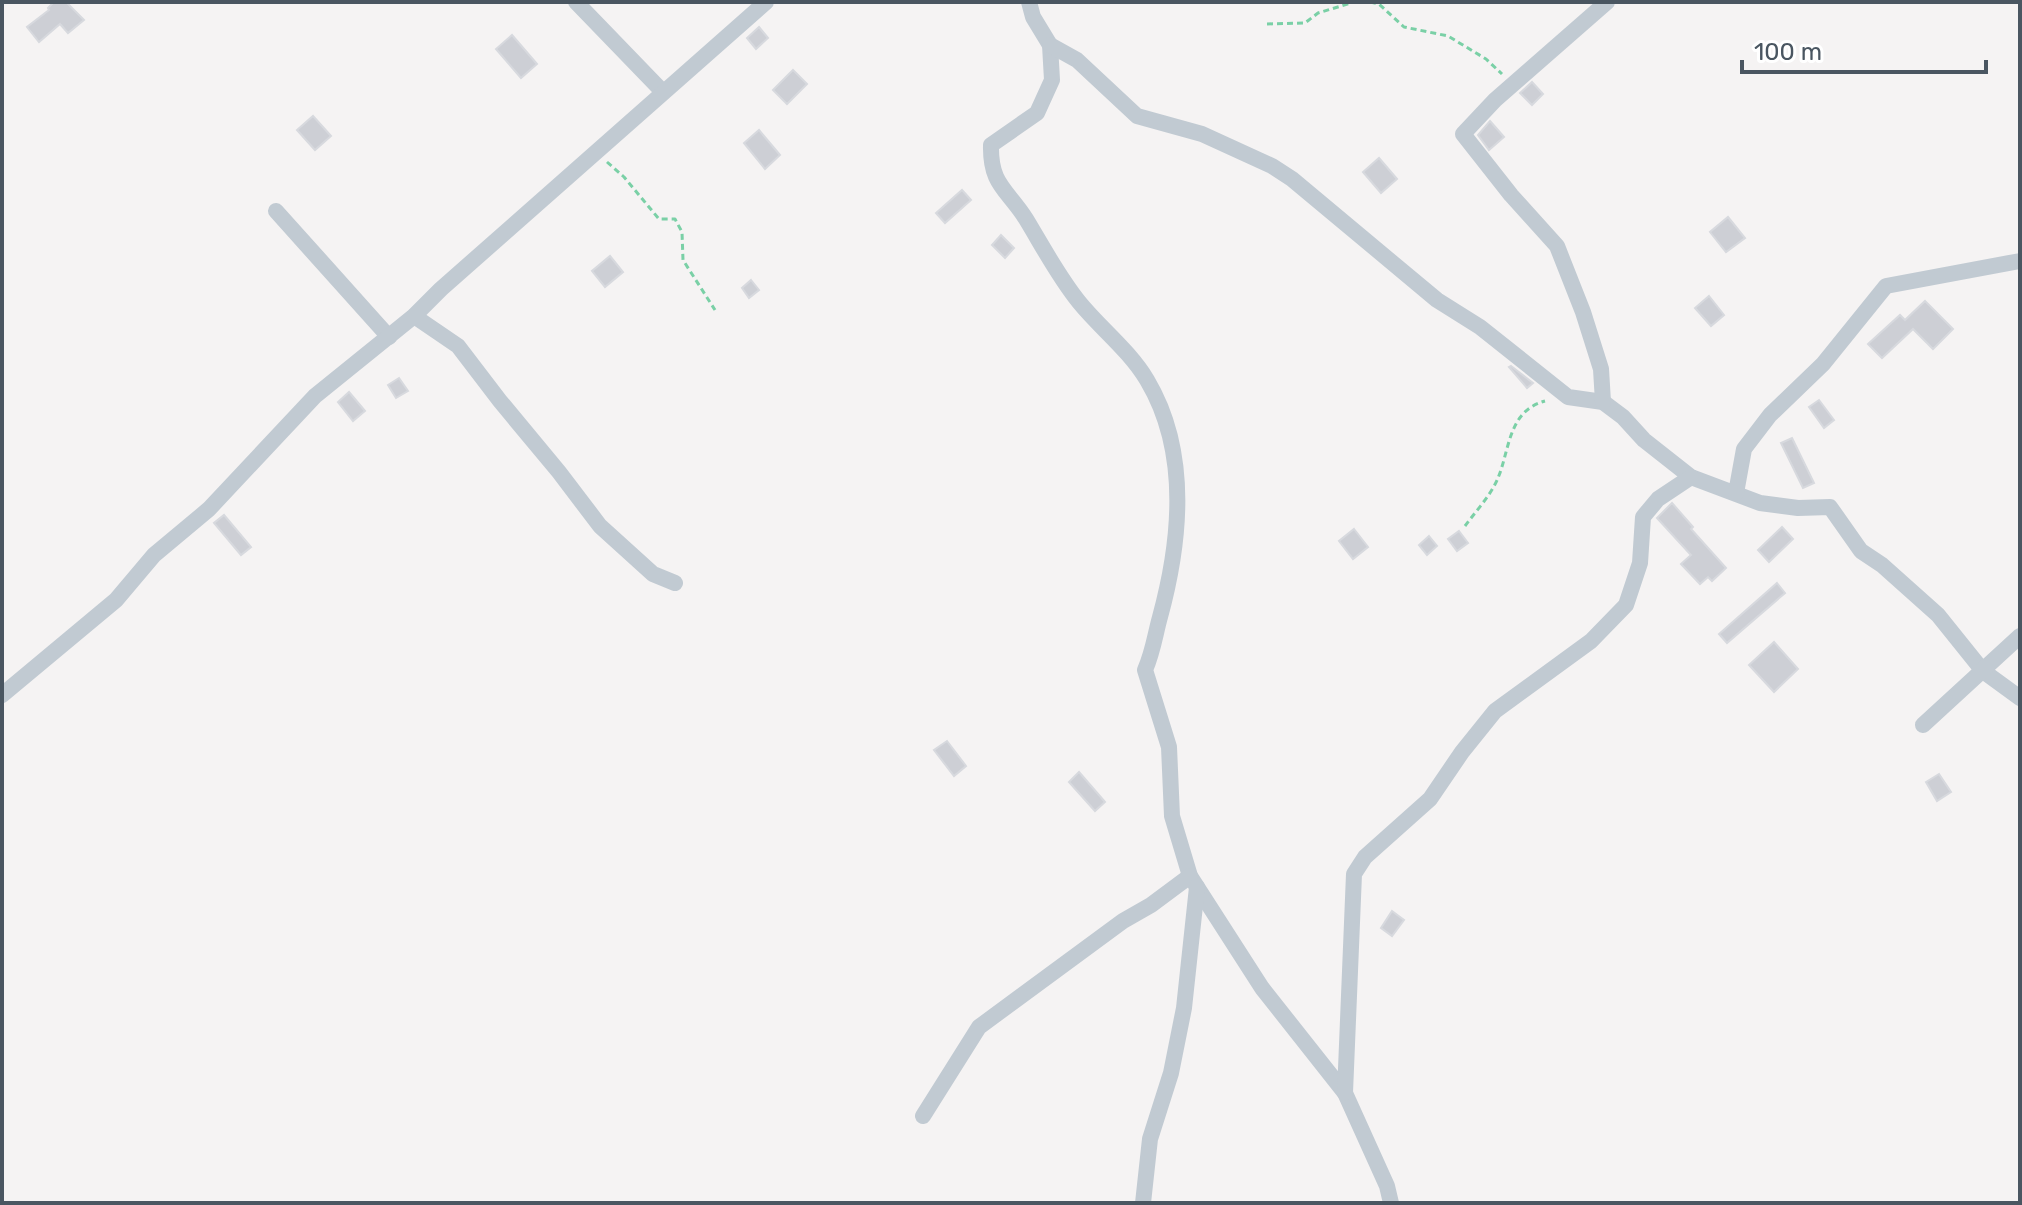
<svg xmlns="http://www.w3.org/2000/svg" width="2022" height="1205" font-family="Rubik,sans-serif">
<rect width="100%" height="100%" fill="#f5f3f3"/>
<!-- building -->
<g fill="#cdcfd5" stroke="#d7d9de" stroke-width="2">
<polygon points="54,2 66,2 84,20 68,33 60,24 39,42 27,27 49,10 48,8"/>
<polygon points="759,27 768,38 756,49 747,38"/>
<polygon points="512,35 537,64 521,78 496,49"/>
<polygon points="793,70 807,84 787,104 773,90"/>
<polygon points="1532,82 1543,94 1532,105 1520,93"/>
<polygon points="313,116 331,136 315,150 297,130"/>
<polygon points="1490,121 1504,137 1489,150 1478,135"/>
<polygon points="759,130 780,155 765,169 744,143"/>
<polygon points="1379,158 1397,179 1381,193 1363,172"/>
<polygon points="962,190 971,200 945,223 936,213"/>
<polygon points="1728,217 1745,238 1726,252 1710,232"/>
<polygon points="1001,235 1014,248 1005,258 992,245"/>
<polygon points="610,256 623,272 605,287 592,271"/>
<polygon points="751,280 759,290 749,298 742,288"/>
<polygon points="1709,296 1724,315 1711,326 1695,308"/>
<polygon points="1925,301 1953,329 1933,349 1913,329 1882,358 1868,344 1900,315 1905,320"/>
<polygon points="1511,366 1533,383 1527,388 1509,367"/>
<polygon points="399,378 408,391 396,398 388,385"/>
<polygon points="349,392 365,411 353,421 338,402"/>
<polygon points="1819,400 1834,420 1824,428 1809,407"/>
<polygon points="1792,438 1814,483 1803,488 1781,443"/>
<polygon points="1672,503 1693,527 1691,529 1726,568 1712,581 1708,577 1700,584 1681,564 1691,555 1657,518"/>
<polygon points="224,515 251,547 241,555 214,523"/>
<polygon points="1782,527 1793,539 1769,562 1758,550"/>
<polygon points="1354,529 1368,547 1353,559 1339,541"/>
<polygon points="1459,531 1468,543 1457,551 1448,539"/>
<polygon points="1429,536 1437,546 1427,555 1419,545"/>
<polygon points="1777,583 1785,593 1727,643 1719,634"/>
<polygon points="1774,642 1798,669 1774,692 1749,665"/>
<polygon points="947,741 966,766 954,776 934,750"/>
<polygon points="1079,772 1105,802 1095,811 1069,782"/>
<polygon points="1939,774 1951,792 1937,801 1926,782"/>
<polygon points="1392,911 1404,920 1392,936 1381,928"/>
</g>
<g fill="none" stroke-linecap="round" stroke-linejoin="round">
<!-- path -->
<g stroke="#7ad0a6" stroke-width="3" stroke-dasharray="6 4" stroke-linecap="butt">
<polyline points="1370,2 1379,4 1404,27 1448,36 1486,59 1502,74"/>
<polyline points="1267,24 1305,23 1318,13 1354,2"/>
<polyline points="607,162 624,177 659,219 675,219 682,232 683,260 715,310"/>
<path d="M1465,526C1476,511 1491,495 1498,478C1510,449 1508,411 1545,401"/>
</g>
<!-- minor -->
<g stroke="#c1cad2" stroke-width="16">
<polyline points="576,2 663,92"/>
<path d="M1029,2L1033,17L1050,45L1052,80L1037,113L991,145C990,185 1007,189 1026,219C1043,247 1058,276 1079,302C1100,328 1129,350 1147,380C1190,452 1181,540 1160,617C1155,635 1153,652 1145,670L1169,747L1172,816L1190,876L1262,988L1345,1093L1387,1186L1391,1203"/>
<polyline points="1050,45 1077,60 1137,116 1202,134 1272,166 1292,179 1437,300 1480,327 1568,397 1603,402 1623,417 1644,440 1691,477 1760,503 1798,508 1830,507 1861,551 1882,565 1938,615 1983,671 2020,698"/>
<polyline points="276,211 389,337"/>
<polyline points="414,316 458,346 500,401 559,472 600,526 653,574 675,583"/>
<polyline points="1603,402 1601,369 1583,312 1557,246 1511,195 1463,134 1495,100 1607,2"/>
<polyline points="1736,493 1744,449 1770,415 1823,364 1886,286 2020,261"/>
<polyline points="2,695 116,600 154,555 209,509 315,396 414,316 441,289 766,2"/>
<polyline points="1923,725 2020,636"/>
<polyline points="1345,1093 1354,874 1365,857 1430,799 1462,752 1495,711 1591,641 1626,605 1640,563 1643,517 1658,499 1691,477"/>
<polyline points="923,1116 979,1027 1123,921 1151,905 1190,876"/>
<polyline points="1143,1203 1150,1139 1171,1073 1184,1008 1197,887"/>
</g>
</g>
<!-- border -->
<rect width="2022" height="1205" fill="none" stroke="#4a5661" stroke-width="8"/>
<!-- scale -->
<path d="M1742 60v12h244v-12" fill="none" stroke="#4a5661" stroke-width="4"/>
<text x="1754" y="60" font-size="24" fill="#4a5661" stroke="#ffffff" stroke-width="6" paint-order="stroke">100 m</text>
</svg>
